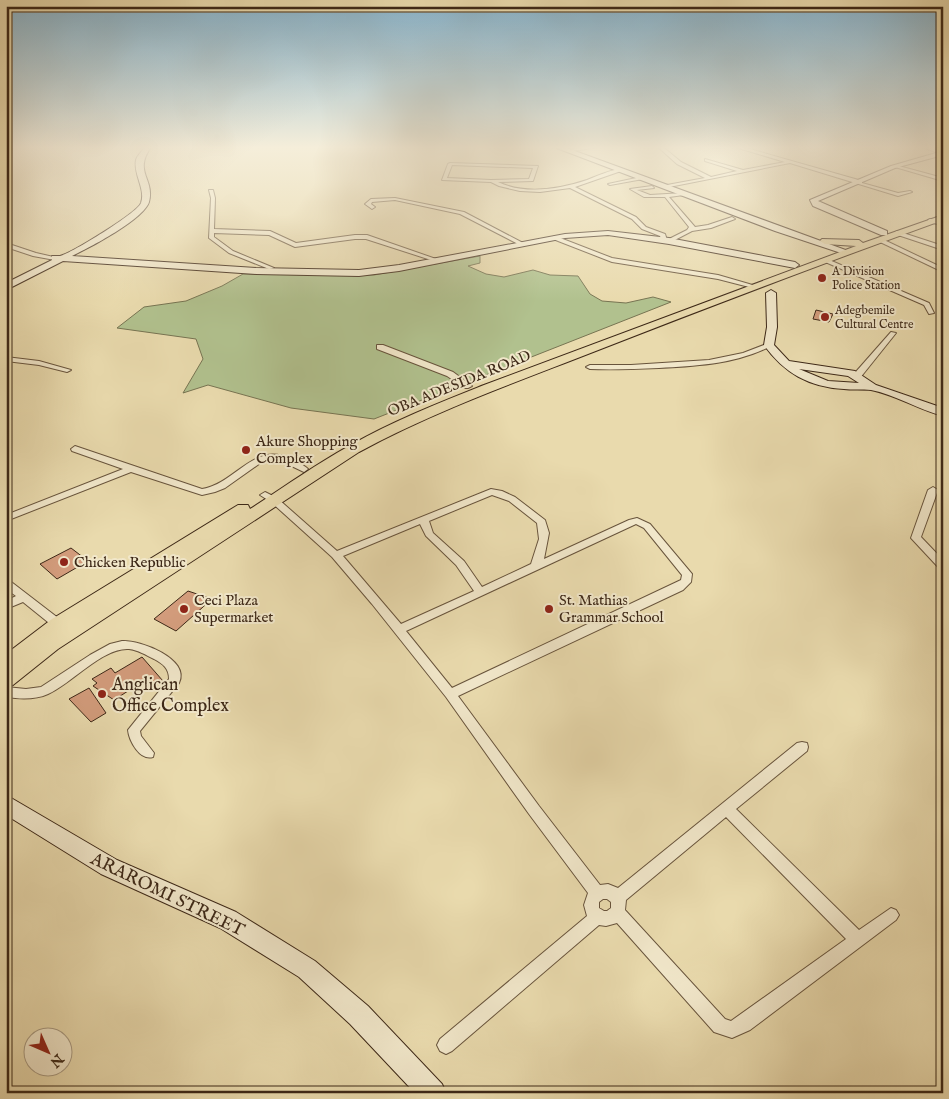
<svg xmlns="http://www.w3.org/2000/svg" width="949" height="1099" font-family="'IM FELL English',serif">
<rect width="100%" height="100%" fill="#e9daad"/>
<filter id="stains"><feTurbulence type="fractalNoise" baseFrequency=".004" numOctaves="4"/><feColorMatrix values="0 0 0 0 .2 0 0 0 0 .09 0 0 0 0 .02 0 0 0 .5 -.17"/></filter>
<radialGradient id="worn" r=".72"><stop offset=".6" stop-color="#630" stop-opacity="0"/><stop offset="1" stop-color="#630" stop-opacity=".3"/></radialGradient>
<!-- green -->
<polygon fill="#b1c18e" stroke="#777452" points="480,256 480,263 468,266 486,274 504,277 533,270 550,275 578,276 590,294 602,301 626,303 653,297 671,302 374,419 291,408 208,385 183,393 203,359 196,339 117,328 144,307 186,301 222,286 243,274 374,275"/>
<!-- building -->
<g fill="#d39c7c" stroke="#3d2817">
<polygon points="816,310 833,314 829,322 813,319"/>
<polygon points="71,548 88,561 57,579 40,564"/>
<polygon points="188,591 212,599 176,631 154,619"/>
<polygon points="142,657 163,681 147,689 142,682 114,700 93,686 97,683 92,679 111,668 115,673"/>
<polygon points="89,688 106,713 91,722 69,699"/>
</g>
<g fill="none" stroke-linecap="round" stroke-linejoin="round">
<!-- street casing -->
<g stroke="#68543c" stroke-width="2">
<g id="street">
<polygon points="584,147 599,147 572,151 570,150"/>
<polygon points="658,147 663,147 681,162 711,177 737,171 705,161 705,159 743,170 785,162 735,147 743,147 862,181 862,183 898,193 910,191 912,192 898,196 790,163 669,187 667,185 705,178 677,164"/>
<polygon points="923,147 930,147 943,152 943,155"/>
<path d="M450,163L538,166L533,181L498,182C525,195 560,189 587,180C597,176 610,170 621,169V171L575,187L636,217L646,227L665,234L667,240L662,241L660,236L642,229L632,219L570,188L540,192L520,191L499,186L491,182L442,180L448,164ZM452,165L533,168L529,179L491,180L447,178Z"/>
<polygon points="895,165 943,178 943,181 895,167"/>
<polygon points="641,177 643,179 610,185 608,184"/>
<polygon points="652,186 654,188 637,190 650,195 684,193 684,195 669,197 695,227 708,225 732,217 735,219 711,228 692,231 671,242 667,242 667,240 687,230 689,227 665,197 644,197 630,189"/>
<polygon points="209,190 213,190 215,198 214,229 270,231 296,243 355,235 367,235 436,259 431,260 366,239 355,239 295,247 269,235 214,233 214,237 233,251 274,268 269,269 229,253 209,238 211,198"/>
<polygon points="395,198 464,212 523,243 518,244 460,214 395,200 372,202 371,204 375,207 372,209 365,204 371,199"/>
<polygon points="930,219 943,221 943,225 928,222 928,220"/>
<polygon points="897,231 943,246 943,250 895,234 894,233"/>
<polygon points="555,236 612,258 718,275 756,286 753,288 718,279 612,262 553,239 553,237"/>
<polygon points="878,239 882,239 943,268 943,272 878,241"/>
<polygon points="6,243 36,253 58,258 55,260 33,256 6,247"/>
<polygon points="823,259 827,259 929,303 934,313 929,314 924,305 823,261"/>
<polygon points="891,332 896,333 860,378 854,378 854,374"/>
<path d="M769,343L773,345L771,346C736,364 698,366 659,368C636,369 613,370 590,369L586,367L590,365H631L709,360L743,353Z"/>
<polygon points="377,345 383,345 453,372 472,386 468,388 465,388 447,376 377,349"/>
<polygon points="6,357 39,361 71,370 67,372 39,365 6,361"/>
<path d="M75,446L202,489C237,483 253,441 291,459C297,462 304,465 308,469L304,472L281,461L271,459L259,464L225,488L215,492L202,495L131,472L6,521V515L123,469L72,451L71,449Z"/>
<polygon points="933,487 938,490 921,537 943,560 943,569 939,568 911,538 928,490"/>
<path d="M491,489L502,491L515,497L545,520L549,533L544,559L629,520L637,518L650,524L692,574L691,582L683,590L458,696L539,806L600,885L608,884L618,888L797,743L802,742L807,743L808,747L807,751L736,809L859,930L891,908L896,910L899,915L896,920L750,1030L732,1038L714,1032L617,923L606,926L599,925L452,1051L446,1054L440,1051L437,1045L440,1039L587,916L584,905L588,893L529,814L446,697L372,604L332,557L271,502L260,495L265,492L277,498L337,551ZM492,495L509,501L537,523L539,539L531,564L482,587L464,561L433,533L429,521ZM420,524L426,536L456,565L474,591L401,624L343,556ZM636,524L644,528L682,575L681,580L452,688L406,631ZM726,817L846,939L731,1021L725,1019L625,910L626,900ZM603,899H607L611,902V908L607,911H604L599,908V902Z"/>
<polygon points="6,580 10,581 62,621 64,624 62,627 54,627 23,602 6,609 6,601 16,596 6,589"/>
<path d="M122,641C140,640 191,659 179,683L140,731L141,736L154,753L153,757C140,761 129,741 128,730L169,679C169,668 163,664 154,659C146,655 138,650 129,649C103,647 71,684 48,694C35,700 20,699 6,697V687L26,689L41,687L90,655L110,644Z"/>
</g>
</g>
<!-- secondary casing -->
<g stroke="#3d2817" stroke-width="2">
<g id="secondary">
<path d="M145,147H151C133,173 155,178 149,202C144,219 89,248 72,256L256,268L359,270L399,265L565,234L608,231L669,238L795,262L799,265L795,268L669,244L608,235L565,238L399,271L359,276L256,274L63,261L6,290V283L52,260V256C54,256 57,256 60,256C72,253 137,213 141,203C146,189 133,174 136,160C137,156 142,151 145,147Z"/>
<polygon points="554,147 564,147 851,252 844,254 775,231"/>
<polygon points="943,151 943,155 895,168 818,201 887,231 887,235 881,235 813,206 810,200 891,166"/>
<path d="M771,290L776,293L777,327L774,345L789,361L855,371L876,385L943,408V416C919,410 894,394 871,390C862,389 852,390 844,389C809,387 784,373 764,345L767,327L766,293ZM799,369L848,376L859,383L828,381Z"/>
<polygon points="6,795 117,860 236,912 315,961 368,1006 442,1084 446,1093 415,1093 350,1024 299,977 220,928 101,874 6,815"/>
</g>
</g>
<!-- primary casing -->
<g stroke="#3d2817" stroke-width="2">
<path id="primary" d="M943,215V220C824,263 706,308 588,354C511,384 433,412 359,452L58,649L13,685L6,687V654L52,619L238,505H248L250,509C283,488 316,464 351,445C393,421 439,403 484,385L856,246L825,244L820,241L822,239L859,240L863,243Z"/>
</g>
<!-- street -->
<use href="#street" fill="#f1e7ca" fill-rule="evenodd"/>
<!-- secondary -->
<use href="#secondary" fill="#f1e7ca" fill-rule="evenodd"/>
<!-- primary -->
<use href="#primary" fill="#e9daad" fill-rule="evenodd"/>
</g>
<!-- sky -->
<linearGradient id="sky" x2="0" y2="1"><stop stop-color="#87b6d1"/><stop offset="0.49" stop-color="#f5eeda"/><stop offset="1" stop-color="#f5eeda" stop-opacity="0"/></linearGradient>
<rect width="949" height="301" fill="url(#sky)"/>
<!-- markers -->
<g fill="#8f2418" stroke="#f1e7ca" stroke-width="2">
<circle cx="822" cy="278" r="5"/>
<circle cx="825" cy="317" r="5"/>
<circle cx="246" cy="450" r="5"/>
<circle cx="64" cy="562" r="5"/>
<circle cx="184" cy="609" r="5"/>
<circle cx="549" cy="609" r="5"/>
<circle cx="102" cy="694" r="5"/>
</g>
<g text-anchor="middle" stroke-width="4" stroke-linejoin="round" paint-order="stroke">
<!-- far-poi labels -->
<g font-size="12" fill="#3d2817" stroke="#f1e7ca" text-anchor="start">
<text x="832" y="275">A Division<tspan x="832" dy="14">Police Station</tspan></text>
<text x="835" y="314">Adegbemile<tspan x="835" dy="14">Cultural Centre</tspan></text>
</g>
<!-- street labels -->
<g font-size="15" fill="#3d2817" stroke="#f1e7ca">
<text transform="translate(459 383) rotate(-22)" y="5">OBA ADESIDA ROAD</text>
</g>
<!-- poi labels -->
<g font-size="15" fill="#3d2817" stroke="#f1e7ca" text-anchor="start">
<text x="256" y="446">Akure Shopping<tspan x="256" dy="17">Complex</tspan></text>
<text x="74" y="567">Chicken Republic</text>
<text x="194" y="605">Ceci Plaza<tspan x="194" dy="17">Supermarket</tspan></text>
<text x="559" y="605">St. Mathias<tspan x="559" dy="17">Grammar School</tspan></text>
</g>
<!-- near-poi labels -->
<g font-size="18" fill="#3d2817" stroke="#f1e7ca" text-anchor="start">
<text x="112" y="690">Anglican<tspan x="112" dy="21">Office Complex</tspan></text>
</g>
<!-- near-street labels -->
<g font-size="18" fill="#3d2817" stroke="#f1e7ca">
<text transform="translate(168 894) rotate(26)" y="6">ARAROMI STREET</text>
</g>
</g>
<!-- margin -->
<rect width="949" height="1099" fill="none" stroke="#e9daad" stroke-width="25"/>
<rect x="8" y="8" width="934" height="1084" fill="none" stroke="#3d2817" stroke-width="2.5"/>
<rect x="12" y="12" width="924" height="1074" fill="none" stroke="#3d2817"/>
<!-- north arrow -->
<g transform="translate(48 1052) rotate(135)"><circle r="24" fill="#f1e7ca" stroke="#a99b82"/>
<path d="M0-4L9 19L0 12L-9 19Z" fill="#8f2418"/>
<text y="-8" font-size="14" font-weight="bold" text-anchor="middle" fill="#3d2817">N</text>
</g>
<rect width="100%" height="100%" filter="url(#stains)"/>
<rect width="100%" height="100%" fill="url(#worn)"/>
</svg>
